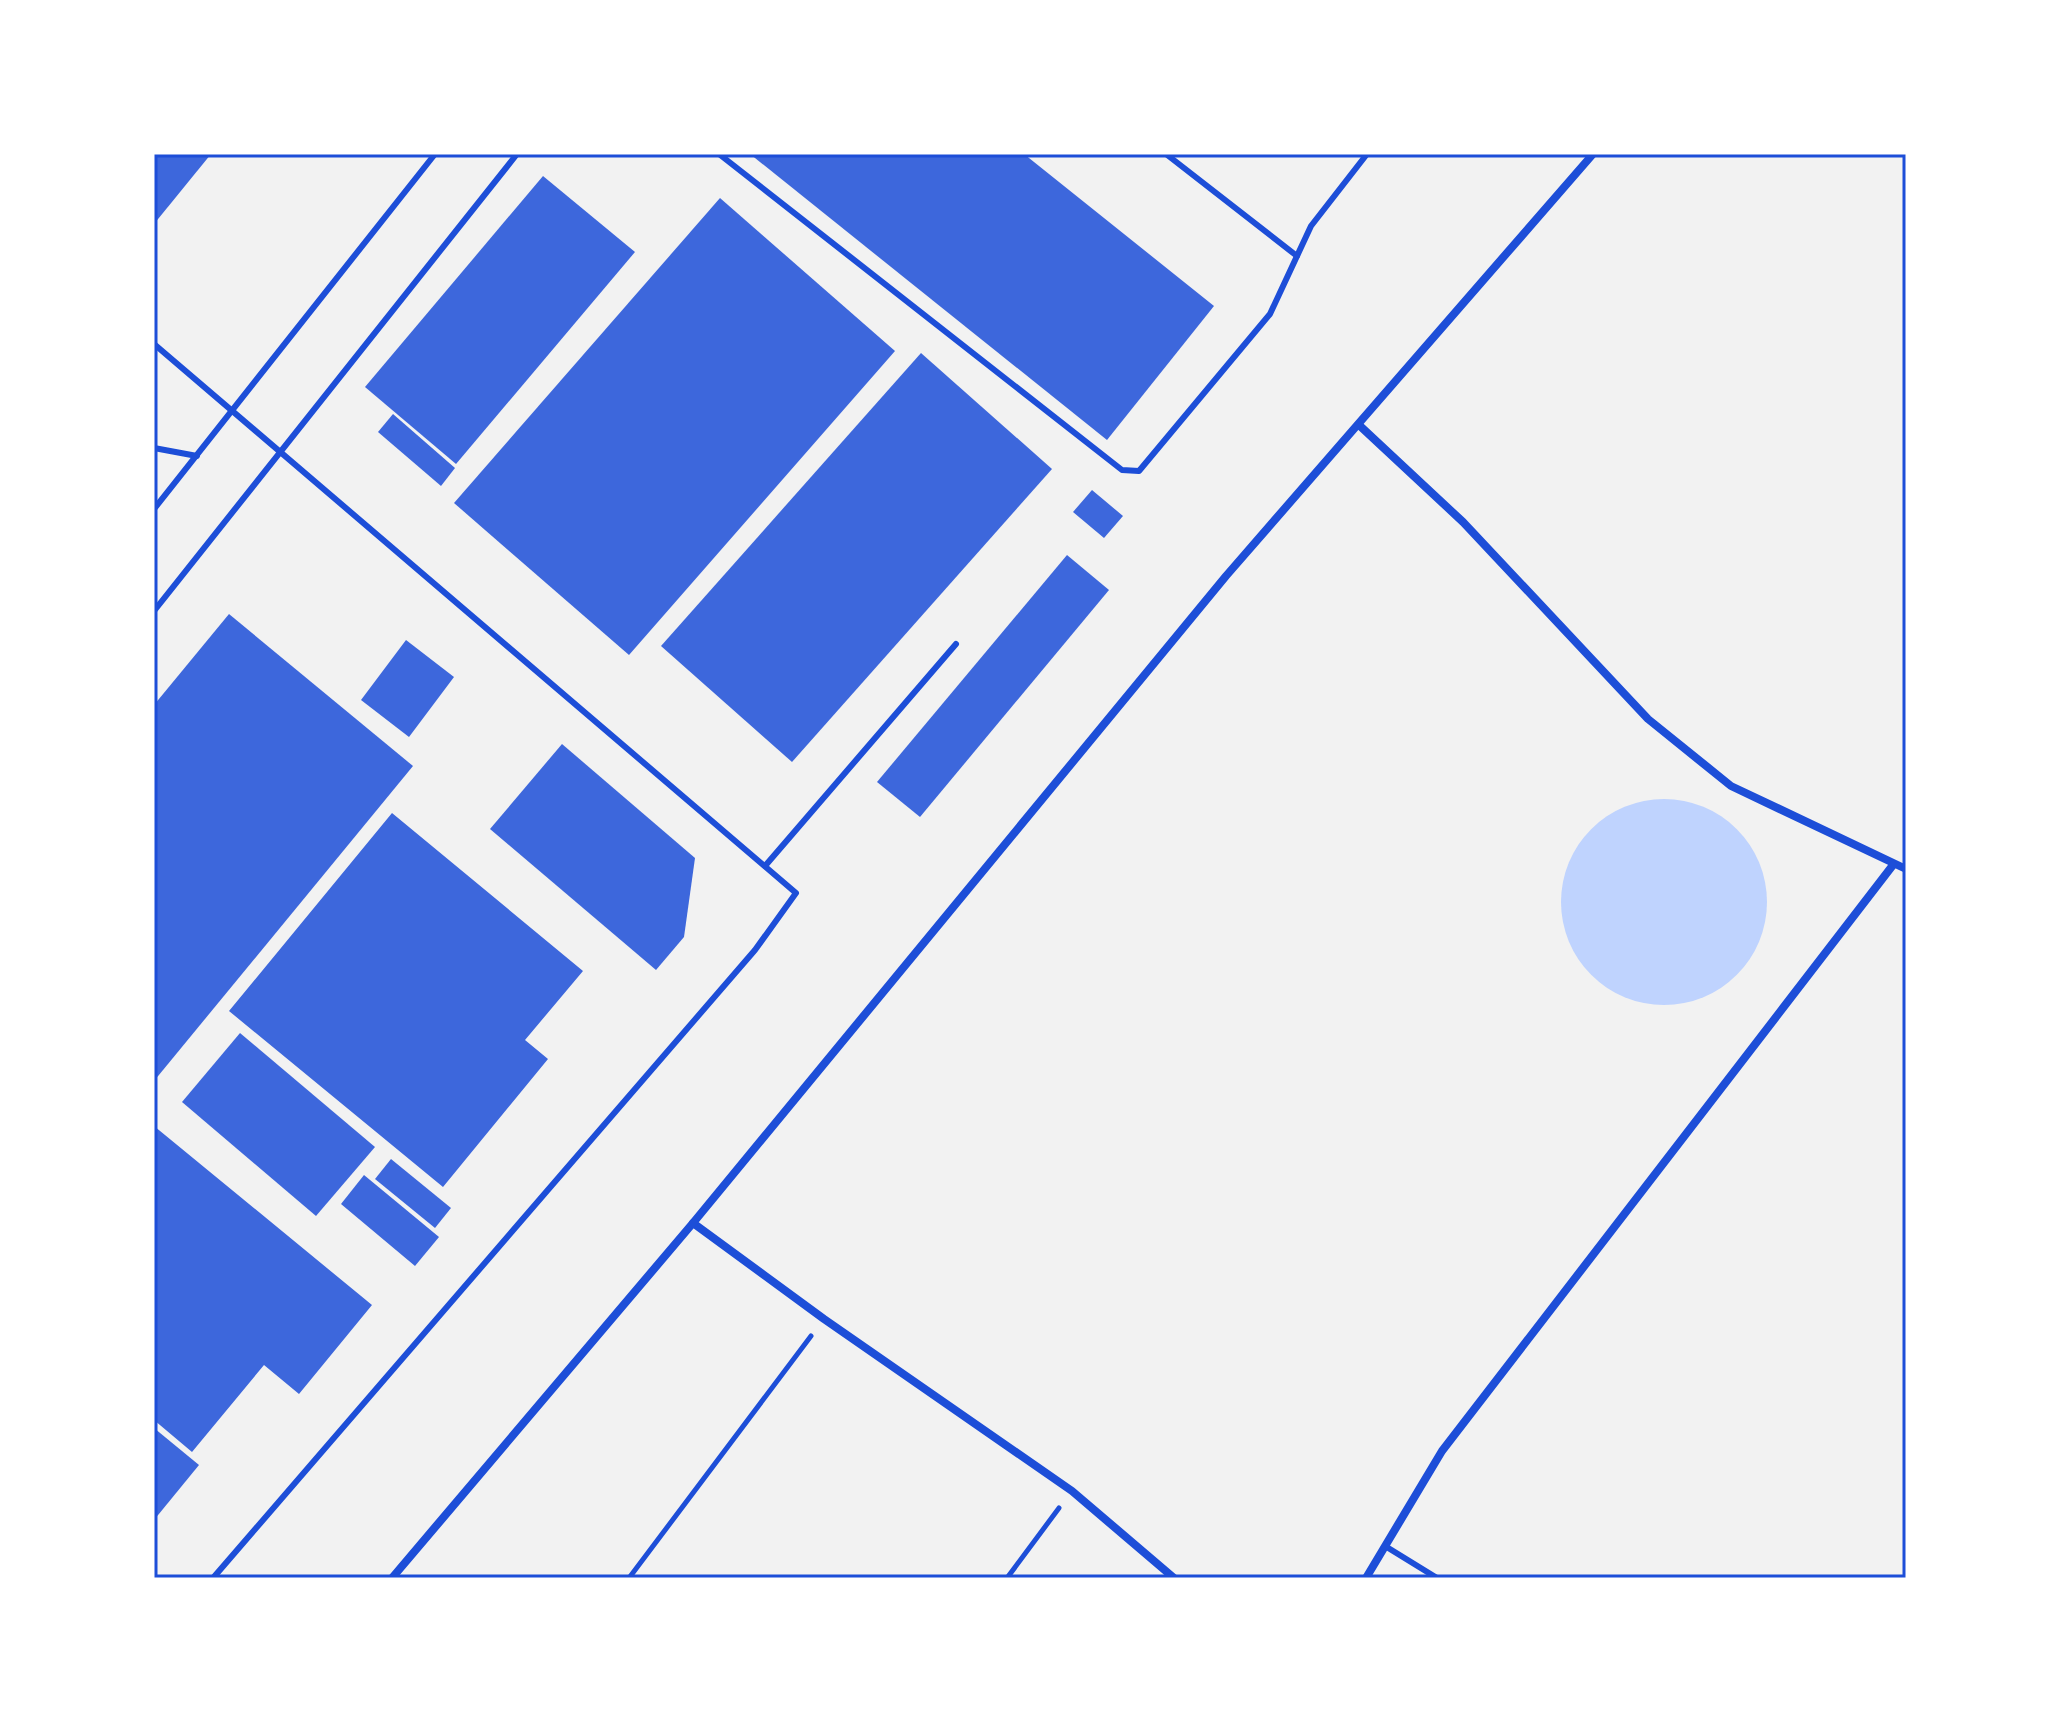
<svg xmlns="http://www.w3.org/2000/svg" width="2060" height="1732" font-family="Quicksand,sans-serif">
<rect width="100%" height="100%" fill="#f2f2f2"/>
<!-- water -->
<circle fill="#bfd3fe" cx="1664" cy="902" r="103"/>
<!-- building -->
<g fill="#3d67dc">
<polygon points="154,154 211,154 154,224"/>
<polygon points="750,154 1024,154 1214,306 1107,440"/>
<polygon points="543,176 635,252 456,464 365,387"/>
<polygon points="720,198 895,351 629,655 454,503"/>
<polygon points="921,353 1052,469 792,762 661,646"/>
<polygon points="393,414 455,468 441,486 378,432"/>
<polygon points="1092,490 1123,516 1104,538 1073,512"/>
<polygon points="1067,555 1109,590 920,817 877,782"/>
<polygon points="229,614 413,766 154,1081 154,705"/>
<polygon points="406,640 454,677 409,737 361,700"/>
<polygon points="562,744 695,858 684,937 656,970 490,829"/>
<polygon points="392,813 583,971 525,1040 548,1059 443,1187 229,1011"/>
<polygon points="240,1033 375,1147 316,1216 182,1102"/>
<polygon points="154,1126 372,1305 299,1394 264,1365 192,1452 154,1420"/>
<polygon points="391,1159 451,1208 435,1228 375,1179"/>
<polygon points="364,1175 439,1237 415,1266 341,1204"/>
<polygon points="154,1428 199,1465 154,1520"/>
</g>
<g fill="none" stroke-linecap="round" stroke-linejoin="round">
<!-- path -->
<g stroke="#1d4ed8" stroke-width="5">
<polyline points="629,1578 811,1336"/>
<polyline points="1007,1578 1059,1508"/>
</g>
<!-- service -->
<g stroke="#1d4ed8" stroke-width="6">
<polyline points="719,154 1122,470 1139,471 1270,314 1311,226 1367,154"/>
<polyline points="1166,154 1297,256"/>
<polyline points="154,344 796,893 755,950 213,1578"/>
<polyline points="154,448 197,456"/>
<polyline points="154,509 435,154"/>
<polyline points="154,611 517,154"/>
<polyline points="765,866 956,644"/>
<polyline points="1385,1546 1437,1578"/>
</g>
<!-- minor -->
<g stroke="#1d4ed8" stroke-width="8">
<polyline points="1359,425 1463,522 1648,719 1731,786 1906,869"/>
<polyline points="693,1223 824,1319 1072,1491 1174,1578"/>
<polyline points="392,1578 693,1223 1226,576 1593,154"/>
<polyline points="1366,1578 1442,1451 1893,865"/>
</g>
</g>
<!-- border -->
<rect width="2060" height="1732" fill="none" stroke="#ffffff" stroke-width="312"/>
<rect x="156" y="156" width="1748" height="1420" fill="none" stroke="#1d4ed8" stroke-width="3"/>
</svg>
